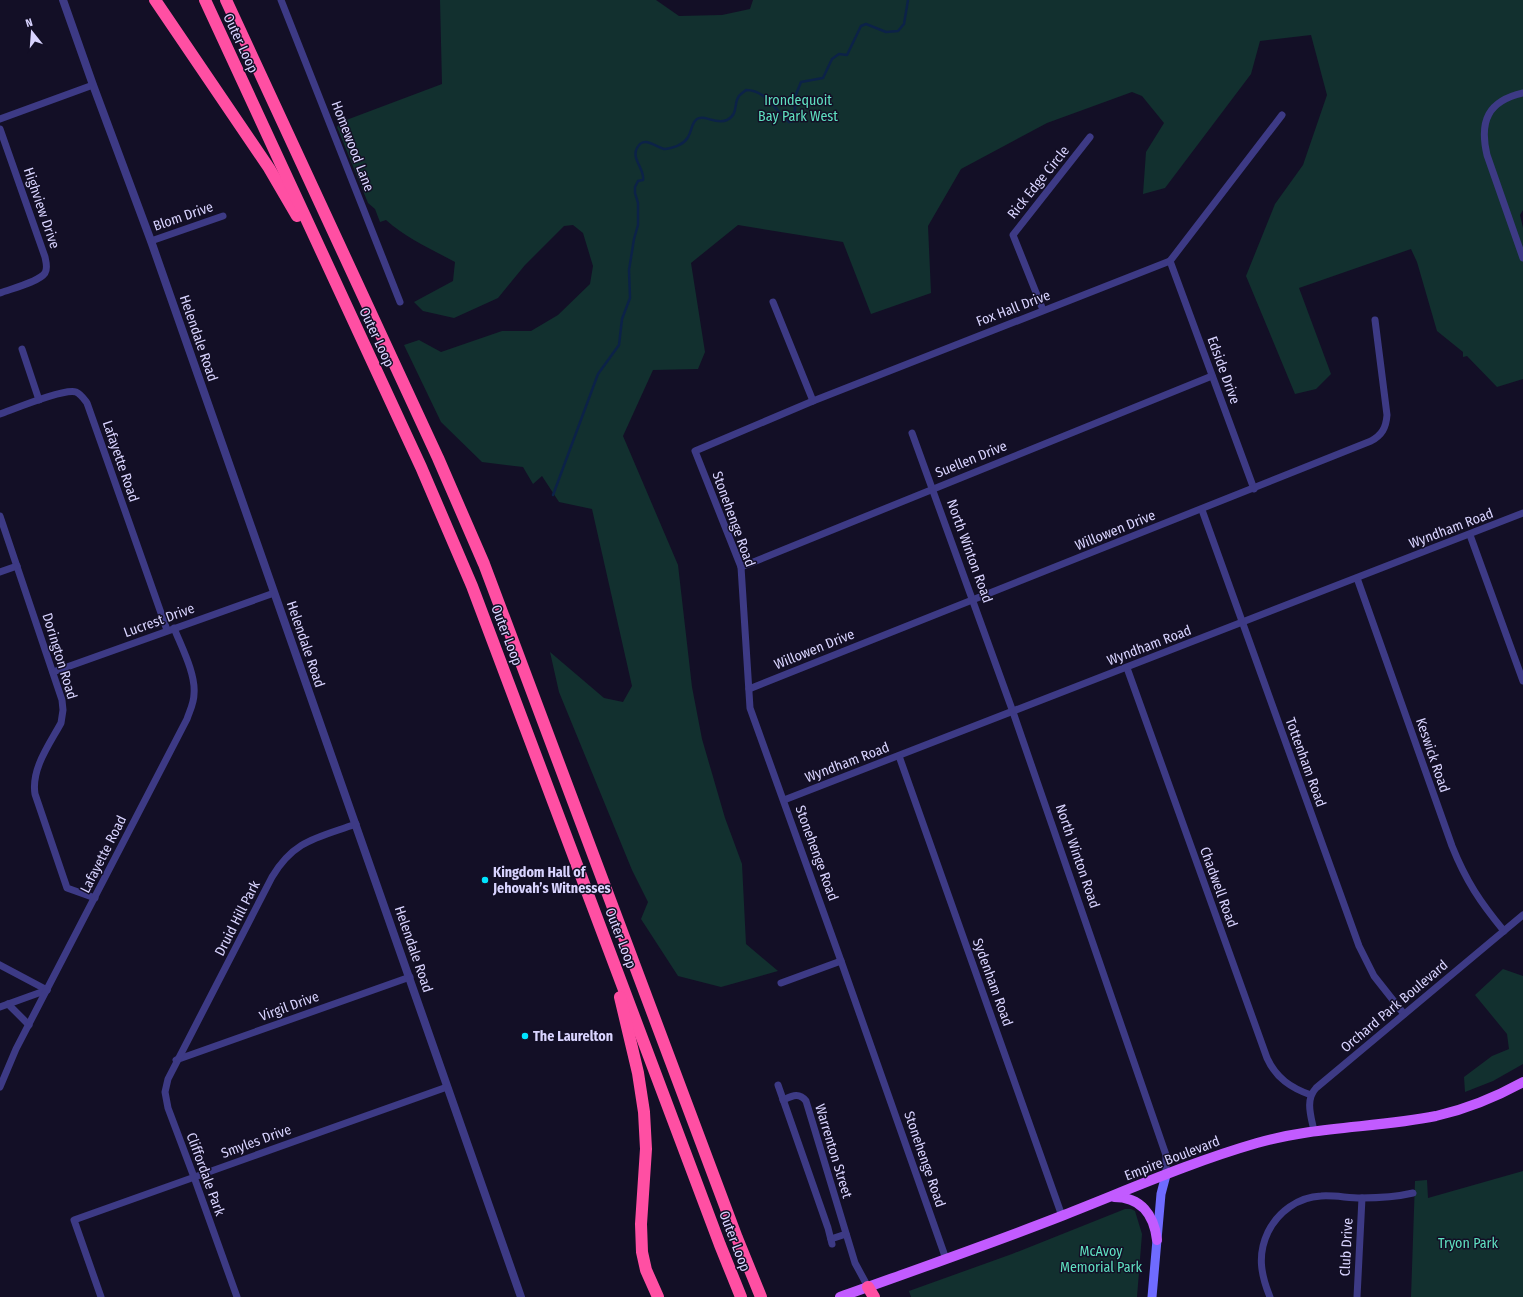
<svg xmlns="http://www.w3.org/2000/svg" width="1523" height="1297" font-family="'Fira Sans Condensed',sans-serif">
<rect width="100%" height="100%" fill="#130f26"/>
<!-- green -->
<g fill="#12302f">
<path d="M440,0H656L679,16L722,15L750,9L753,0H1523V210L1520,215L1523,228V379L1497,387L1467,356L1463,357V352L1437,331L1417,262L1411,249L1299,288L1331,374L1316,389L1295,394L1246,276L1275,204L1303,165L1327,95L1311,35L1260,41L1251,74L1165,188L1143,194L1146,152L1164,123L1142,96L1132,92L1047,123L961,169L928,226L931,293L871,314L843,242L738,225L691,263L705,352L698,369L653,370L623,436L678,565L692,687L702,739L725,818L742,864L746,944L778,971L721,987L678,976L641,919L648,902L632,870L559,692L550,652L604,698L623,702L632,686L592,509L559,502L542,476L533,484L523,467L482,462L441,422L404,345L419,340L441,352L502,331H531L558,315L590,284L593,266L583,233L573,225L564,226L525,265L498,298L454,318L423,311L414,302L453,281L455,262C431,249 406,238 386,220L380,222L375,209L368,203L337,127L341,122L442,84Z"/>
<polygon points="1503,969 1523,976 1523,1064 1493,1081 1465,1092 1464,1077 1492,1056 1509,1049 1507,1034 1475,995"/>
<polygon points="1523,1171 1523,1297 1411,1297 1415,1181 1427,1180 1428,1198"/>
<polygon points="1125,1209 1131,1209 1135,1211 1142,1234 1137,1297 911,1297 909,1291 1012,1254"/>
</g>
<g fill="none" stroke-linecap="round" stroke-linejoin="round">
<!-- stream -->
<path stroke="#0c2248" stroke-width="2.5" d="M553,495L598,374L619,345L622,319L630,298L629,270L634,239L638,225V203L635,193V187L638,181L643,180C645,169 631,159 637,148C644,135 655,147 664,149C667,149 676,147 679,145C694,138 689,124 697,119C704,114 716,125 727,120C739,114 733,104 739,96C740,94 744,92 746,90C766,90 775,110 789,122L793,121L795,109V97L801,82L823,78L832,59L839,54L847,55L861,26L866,24L886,32L898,31L904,24L908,0"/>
<!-- minor -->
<g stroke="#3d3a85" stroke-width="7">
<polyline points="281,0 400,302"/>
<path d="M1523,93C1488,101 1479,121 1487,155L1523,258"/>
<polyline points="0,119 93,85"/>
<path d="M0,129L45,257C46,262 48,268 45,273C39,282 10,289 0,293"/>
<polyline points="151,241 223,216"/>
<polyline points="1170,261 1254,489"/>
<polyline points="773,302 813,401"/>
<polyline points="1043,310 1013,235 1090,137"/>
<polyline points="22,349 39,400"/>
<path d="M0,414C14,409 64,388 76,392C81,394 84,399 87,403L167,630"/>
<polyline points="912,433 1013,712 1166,1155 1166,1175"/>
<polyline points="1202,510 1359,946 1374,976 1404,1014"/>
<path d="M0,516L62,700L63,710L61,723C49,745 31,769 35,794L67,888L95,898"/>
<polyline points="1470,535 1523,681"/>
<polyline points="741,567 1212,376"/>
<polyline points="0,572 17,566"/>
<path d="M1357,578L1452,846C1466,881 1480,902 1504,931"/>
<path d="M1127,668L1267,1058C1276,1078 1291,1088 1311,1095"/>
<polyline points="53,672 274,593"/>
<path d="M749,689L1371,441C1382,435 1386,428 1387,415L1375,320"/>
<polyline points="899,756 1062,1216"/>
<polyline points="784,800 1523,513"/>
<polyline points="0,965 47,990"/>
<polyline points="781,983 841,961"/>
<polyline points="8,1004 29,1025"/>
<polyline points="0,1007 47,990"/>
<polyline points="176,1060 410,977"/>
<polyline points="778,1085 828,1228 832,1244"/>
<path d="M0,1087L16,1049L187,719C190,710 194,703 194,694C196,674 181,646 174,628"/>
<path d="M783,1100C792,1096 799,1092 806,1101L855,1263L868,1287"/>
<path d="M1314,1131C1311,1116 1305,1100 1316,1088L1523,915"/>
<polyline points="831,1239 846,1234"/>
<polyline points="946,1259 841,961 750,708 741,567 695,451 813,401 1170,261 1282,115"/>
<polyline points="101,1297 74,1220 447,1087"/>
<path d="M237,1297L194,1177L168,1108L165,1092L168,1079L272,877C294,840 317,838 356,824"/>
<path d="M1270,1297C1261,1275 1257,1255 1268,1232C1278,1212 1298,1197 1321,1196C1334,1195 1348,1198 1361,1198C1378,1198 1396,1197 1413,1193"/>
<polyline points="1357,1297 1362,1198"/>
</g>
<!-- tertiary -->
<polyline stroke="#3d3a85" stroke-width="8" points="63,0 93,85 151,241 521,1297"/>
<!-- secondary -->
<polyline stroke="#6f6bff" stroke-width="9" points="1152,1297 1161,1194 1166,1175"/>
<!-- primary -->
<g stroke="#c25bff" stroke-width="10">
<path d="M1114,1197C1141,1197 1154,1215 1157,1240"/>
<path d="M840,1297C915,1270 990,1244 1064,1215C1128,1190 1191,1162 1257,1143C1316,1126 1376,1128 1436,1116C1466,1109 1496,1097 1523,1082"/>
</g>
<!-- motorway -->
<g stroke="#ff4fa3" stroke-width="12">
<polyline points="155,0 269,168 297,216"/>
<polyline points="205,0 421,467 472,586 720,1245 741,1297"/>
<polyline points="226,0 438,458 484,564 737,1238 761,1297"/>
<polyline points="620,997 638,1073 644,1112 646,1149 641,1224 642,1252 646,1270 658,1297"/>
<polyline points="868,1287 874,1297"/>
</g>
</g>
<!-- markers -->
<g fill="#00e5ff" stroke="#130f26" stroke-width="1.5">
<circle cx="485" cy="880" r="4"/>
<circle cx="525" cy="1036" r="4"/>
</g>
<g text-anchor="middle" stroke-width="3" stroke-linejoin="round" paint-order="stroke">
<!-- street labels -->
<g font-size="14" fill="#d9d4ff" stroke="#130f26">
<text transform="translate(241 43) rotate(65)" y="5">Outer Loop</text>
<text transform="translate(353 146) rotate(69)" y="5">Homewood Lane</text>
<text transform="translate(1038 182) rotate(-51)" y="5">Rick Edge Circle</text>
<text transform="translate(42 208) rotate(71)" y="5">Highview Drive</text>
<text transform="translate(183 216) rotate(-19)" y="5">Blom Drive</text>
<text transform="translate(1013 308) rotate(-21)" y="5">Fox Hall Drive</text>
<text transform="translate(377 337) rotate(65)" y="5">Outer Loop</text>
<text transform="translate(199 338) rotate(71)" y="5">Helendale Road</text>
<text transform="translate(1224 370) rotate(70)" y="5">Edside Drive</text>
<text transform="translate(971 459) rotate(-22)" y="5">Suellen Drive</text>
<text transform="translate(121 461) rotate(71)" y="5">Lafayette Road</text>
<text transform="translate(734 519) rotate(70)" y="5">Stonehenge Road</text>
<text transform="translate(1451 528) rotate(-21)" y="5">Wyndham Road</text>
<text transform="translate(1115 530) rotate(-22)" y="5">Willowen Drive</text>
<text transform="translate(970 551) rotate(70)" y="5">North Winton Road</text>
<text transform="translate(159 620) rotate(-20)" y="5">Lucrest Drive</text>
<text transform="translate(507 635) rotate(69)" y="5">Outer Loop</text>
<text transform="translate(306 644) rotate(71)" y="5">Helendale Road</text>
<text transform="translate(1149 645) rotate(-21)" y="5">Wyndham Road</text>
<text transform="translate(814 649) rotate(-22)" y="5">Willowen Drive</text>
<text transform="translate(60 656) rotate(73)" y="5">Dorington Road</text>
<text transform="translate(1433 755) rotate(71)" y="5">Keswick Road</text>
<text transform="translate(847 762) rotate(-21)" y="5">Wyndham Road</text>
<text transform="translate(1306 762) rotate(70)" y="5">Tottenham Road</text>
<text transform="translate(817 853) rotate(70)" y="5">Stonehenge Road</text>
<text transform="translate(103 854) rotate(-63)" y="5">Lafayette Road</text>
<text transform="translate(1078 856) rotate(71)" y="5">North Winton Road</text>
<text transform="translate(1219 887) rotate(70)" y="5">Chadwell Road</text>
<text transform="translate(237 918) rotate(-63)" y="5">Druid Hill Park</text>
<text transform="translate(621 938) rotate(69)" y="5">Outer Loop</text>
<text transform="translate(414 949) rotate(71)" y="5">Helendale Road</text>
<text transform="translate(993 982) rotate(70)" y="5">Sydenham Road</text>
<text transform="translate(289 1006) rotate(-20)" y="5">Virgil Drive</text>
<text transform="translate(1394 1006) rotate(-40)" y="5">Orchard Park Boulevard</text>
<text transform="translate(256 1141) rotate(-20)" y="5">Smyles Drive</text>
<text transform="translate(834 1151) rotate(73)" y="5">Warrenton Street</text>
<text transform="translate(1172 1158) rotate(-21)" y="5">Empire Boulevard</text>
<text transform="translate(925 1159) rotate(71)" y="5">Stonehenge Road</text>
<text transform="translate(206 1174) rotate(70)" y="5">Cliffordale Park</text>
<text transform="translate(735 1241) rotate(69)" y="5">Outer Loop</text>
<text transform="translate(1346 1247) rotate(-87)" y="5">Club Drive</text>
</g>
<!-- park labels -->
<g font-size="14" fill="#5fe0c0" stroke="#130f26">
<text x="798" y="105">Irondequoit<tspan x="798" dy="16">Bay Park West</tspan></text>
<text x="1468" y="1248">Tryon Park</text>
<text x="1101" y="1256">McAvoy<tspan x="1101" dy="16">Memorial Park</tspan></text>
</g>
<!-- poi labels -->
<g font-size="14" font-weight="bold" fill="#d9d4ff" stroke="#130f26" text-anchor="start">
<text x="493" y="877">Kingdom Hall of<tspan x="493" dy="16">Jehovah’s Witnesses</tspan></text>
<text x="533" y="1041">The Laurelton</text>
</g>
</g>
<!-- north arrow -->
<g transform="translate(32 32) rotate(343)" stroke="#130f26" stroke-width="3" paint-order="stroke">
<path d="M0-3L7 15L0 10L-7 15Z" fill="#d9d4ff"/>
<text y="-6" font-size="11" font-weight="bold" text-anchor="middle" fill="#d9d4ff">N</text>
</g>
</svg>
